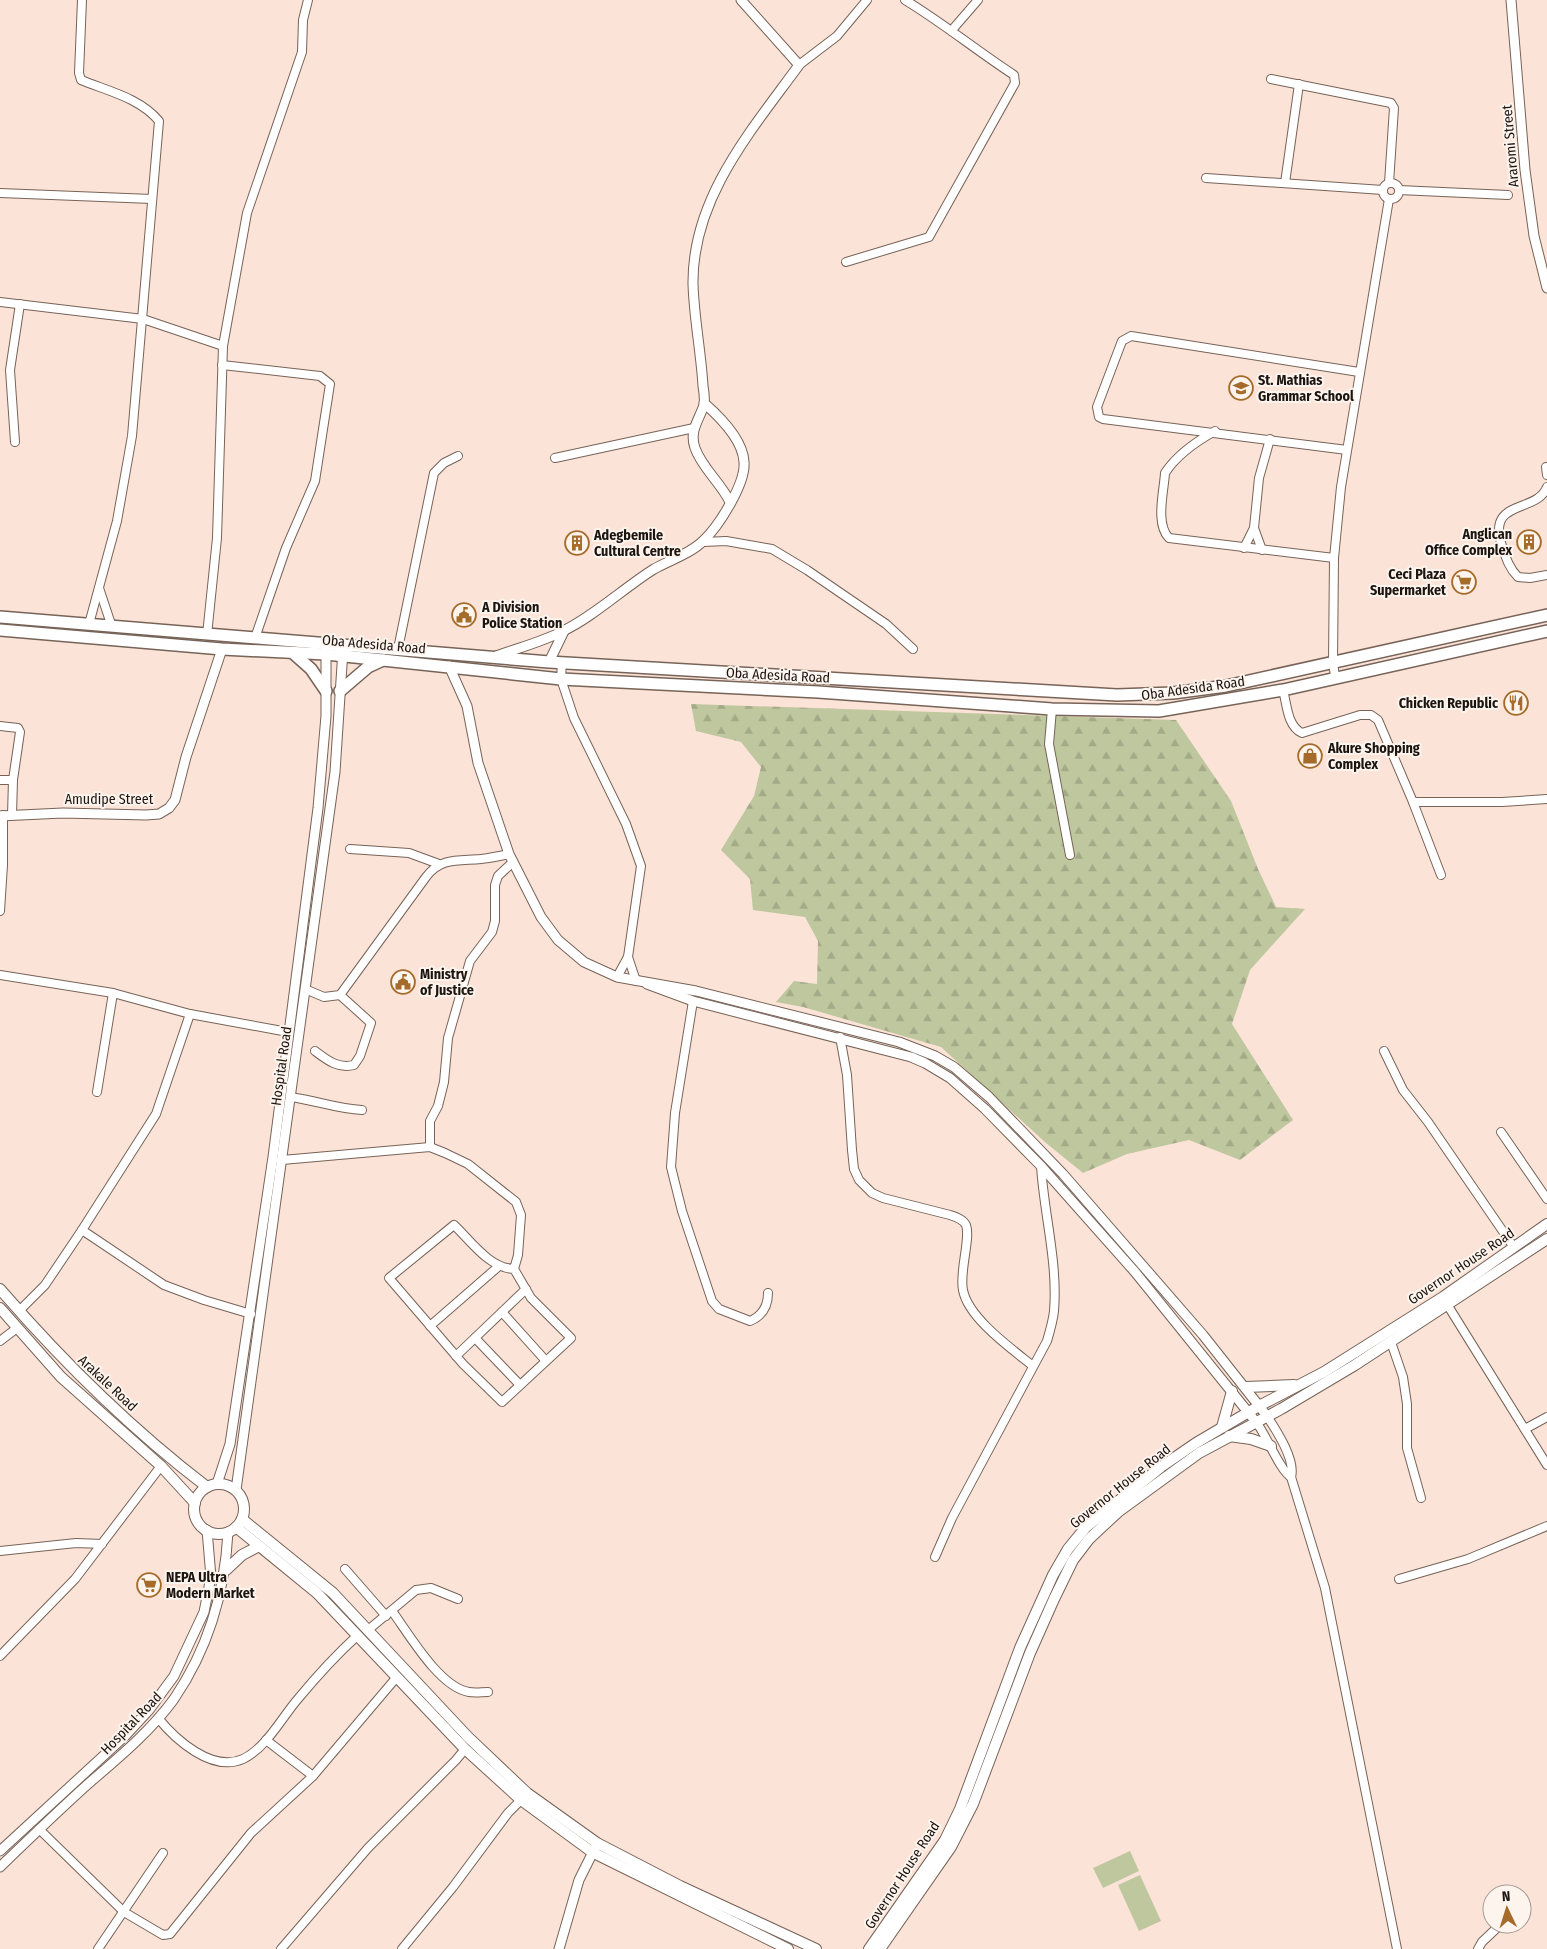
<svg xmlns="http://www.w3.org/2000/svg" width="1547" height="1949" font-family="'Fira Sans Condensed',sans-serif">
<defs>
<pattern id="forest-firs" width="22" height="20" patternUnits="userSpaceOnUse" patternTransform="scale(1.25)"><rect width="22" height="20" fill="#bfc79f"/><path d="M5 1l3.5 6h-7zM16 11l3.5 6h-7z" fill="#a4aa88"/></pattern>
</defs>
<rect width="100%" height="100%" fill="#fbe3d7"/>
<!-- forest -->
<polygon fill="url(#forest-firs)" points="691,704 1176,720 1231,801 1258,869 1276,907 1305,909 1250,970 1232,1024 1293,1120 1240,1160 1189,1140 1127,1154 1083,1173 1046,1143 941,1047 803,1007 776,1002 794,981 817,984 818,941 805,917 753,910 750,879 721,850 754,796 761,767 741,742 696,731"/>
<!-- park -->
<g fill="#bfc79f">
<polygon points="1130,1851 1139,1871 1103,1888 1093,1868"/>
<polygon points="1140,1875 1161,1921 1139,1931 1118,1885"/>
</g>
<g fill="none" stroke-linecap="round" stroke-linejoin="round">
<!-- minor casing -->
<g stroke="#776358" stroke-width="10">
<g id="minor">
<path d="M82,0L79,73L81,80C108,91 140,98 159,121L132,436L117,521L89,624"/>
<polyline points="952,30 978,0"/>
<polyline points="799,65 837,36 867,0"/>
<polyline points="1271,79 1391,103 1394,108 1389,183"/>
<polyline points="1206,178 1383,190"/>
<circle cx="1391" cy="191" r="8"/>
<polyline points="1285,183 1299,84"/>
<polyline points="1399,190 1508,195"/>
<polyline points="0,193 152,199"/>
<path d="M846,262L929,237L1015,83L1014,75C977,51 943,23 905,0"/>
<polyline points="0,302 143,319 223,346 217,538 207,635"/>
<polyline points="223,346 247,213 302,52 303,20 308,0"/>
<polyline points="222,365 320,376 330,384 315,481 286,548 255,638"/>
<path d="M1215,431C1197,441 1176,456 1165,473C1164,491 1155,524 1169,538L1334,558"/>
<polyline points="15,442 10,370 20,304"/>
<polyline points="1347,450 1103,419 1099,417 1097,407 1122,341 1131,336 1359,372"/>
<polyline points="555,458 694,428"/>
<polyline points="1546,467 1547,475"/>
<path d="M1547,487C1537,514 1486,498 1502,546C1506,558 1509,568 1518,577L1530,578L1547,575"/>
<polyline points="1254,528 1262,550"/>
<polyline points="703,542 726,541 772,549 807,570 886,624 913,649"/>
<polyline points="1244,548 1254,528 1259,478 1270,439"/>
<polyline points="99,588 112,627"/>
<polyline points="398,649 434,473 444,463 458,456"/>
<polyline points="562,662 561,679 574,718 626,824 641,866 628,957 617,977"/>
<polyline points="1335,676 1333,663 1334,558 1341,487 1389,199"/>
<path d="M1283,690C1287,704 1287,726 1302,733L1360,715H1371L1378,720L1413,802H1502L1547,799"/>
<polyline points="1052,709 1049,744 1070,855"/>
<polyline points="0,726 18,728 20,732 13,780 12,815"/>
<polyline points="0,780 13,780"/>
<polyline points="1413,802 1441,875"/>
<polyline points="350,849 409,853 439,864"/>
<polyline points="0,911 3,865 3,815"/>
<polyline points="628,957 636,981"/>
<polyline points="0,975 113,993 190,1014 288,1032"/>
<path d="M305,989L324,997L340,995L426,877C441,857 459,861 481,859C490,858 500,856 509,854"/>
<path d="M693,1001L675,1113L671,1167L682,1211L712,1301L719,1309L750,1321C762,1316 768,1306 768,1293"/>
<path d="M840,1037L847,1075L852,1150L854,1169L859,1180L872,1193L883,1198L950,1215C956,1217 963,1219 966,1225C971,1238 959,1272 963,1290C968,1318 1012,1349 1033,1366"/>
<path d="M315,1051C327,1060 338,1069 354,1065L360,1056L371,1023L340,995"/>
<polyline points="1384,1051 1403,1090 1428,1122 1513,1246"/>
<polyline points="97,1092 113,993"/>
<path d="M290,1097C315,1100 337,1109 362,1110"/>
<polyline points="1501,1132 1547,1199"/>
<polyline points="430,1147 430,1121 438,1106 444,1082 448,1038 470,961 492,932 495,921 495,885 498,876 513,862"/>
<path d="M282,1160L430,1147L445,1153L468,1164L516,1202L521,1215L518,1255L514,1269L531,1298L571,1338L502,1402L463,1364L389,1278L454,1225C471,1241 489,1268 514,1269"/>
<polyline points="82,1230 164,1285 204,1300 251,1314"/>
<polyline points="1445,1301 1547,1465"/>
<polyline points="19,1311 45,1285 82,1230 156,1114 190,1014"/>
<polyline points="502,1312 546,1361"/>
<polyline points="430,1326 499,1266"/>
<polyline points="475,1338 520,1385"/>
<polyline points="0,1341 17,1328"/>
<polyline points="1391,1342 1403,1377 1407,1404 1407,1448 1421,1498"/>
<polyline points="456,1356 526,1289"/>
<path d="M1267,1416C1276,1430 1296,1460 1291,1477L1325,1588L1397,1949"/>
<path d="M1256,1422C1266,1434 1280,1471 1291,1477"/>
<polyline points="1525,1429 1547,1417"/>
<polyline points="0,1551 76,1543 102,1544"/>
<path d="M935,1557L952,1518L1047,1341C1050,1331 1053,1321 1054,1311C1058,1263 1044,1214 1041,1166"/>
<polyline points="345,1569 386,1616"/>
<polyline points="1399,1579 1468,1559 1547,1526"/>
<path d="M392,1611C409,1634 439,1687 469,1692C475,1693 482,1692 488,1692"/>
<polyline points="368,1630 416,1590 431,1588 458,1599"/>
<polyline points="0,1656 75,1579 161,1466"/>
<path d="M158,1718C175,1739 212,1773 243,1759C266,1748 281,1719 297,1700C316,1677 336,1655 358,1635"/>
<polyline points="266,1740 313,1776"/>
<polyline points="39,1829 124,1912 163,1935 170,1934 251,1833 313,1776 396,1678"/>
<polyline points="98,1949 163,1853"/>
<polyline points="281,1949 368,1848 456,1760 465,1749"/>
<polyline points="402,1949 453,1887 508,1813 524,1797"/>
<polyline points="1478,1949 1482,1942 1501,1924"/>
</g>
</g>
<!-- tertiary casing -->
<g stroke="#776358" stroke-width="11">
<g id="tertiary">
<polyline points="1511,0 1525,170 1534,236 1547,288"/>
<path d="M730,502C721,483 702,468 695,448C689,431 699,420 704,405C705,399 704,392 703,386C701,352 694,318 693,284C692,198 751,131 799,65L741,0"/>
<path d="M496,656C518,648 542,642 563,631C593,617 625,587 654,569C670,560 690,554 703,541C719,526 746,483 744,462C743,440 720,417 704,403"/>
<polyline points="549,662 564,631"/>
<polyline points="449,666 467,706 478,763 509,854 541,917 558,940 584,962 617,977 696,991 899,1042 935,1056 954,1067 989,1097 1063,1174 1203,1335 1267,1416"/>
<polyline points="0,816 63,813 146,815 159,814 169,808 175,800 186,757 222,649"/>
<polyline points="647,984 693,1001 911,1057 925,1063 950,1078 985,1109 1041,1166 1135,1272 1256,1422"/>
<polyline points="217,1484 230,1444 273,1157 318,808 326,716 326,648"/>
<polyline points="236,1490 335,772 343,650"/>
<polyline points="0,1851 125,1736 149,1710 174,1676 204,1612 211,1577 207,1530"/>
<path d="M0,1867C29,1839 58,1811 88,1784C118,1758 150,1732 174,1699C208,1649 225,1591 228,1532"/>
<polyline points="559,1949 579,1880 595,1848"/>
</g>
</g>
<!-- secondary casing -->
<g stroke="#776358" stroke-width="12">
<g id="secondary">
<path d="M0,1289C63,1362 130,1428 207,1487"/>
<polyline points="0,1308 61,1377 161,1466 195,1503"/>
<polyline points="1246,1387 1294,1385"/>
<polyline points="1222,1427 1232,1391"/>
<polyline points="1229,1436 1251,1439 1271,1446"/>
<circle cx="219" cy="1509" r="25"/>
<polyline points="242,1519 333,1593 468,1737 527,1793 597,1843 680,1886 816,1949"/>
<polyline points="236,1527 317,1593 465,1749 521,1800 592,1852 788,1949"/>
<polyline points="226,1570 242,1555 259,1546"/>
<polyline points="869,1949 945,1840 960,1809 1020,1648 1053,1575 1068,1549 1086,1527 1161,1467 1196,1443 1259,1406 1324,1372 1443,1297 1547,1224"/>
<polyline points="880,1949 951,1847 973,1804 1030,1653 1054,1599 1073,1560 1089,1539 1118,1512 1199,1453 1281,1409 1355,1365 1547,1239"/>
</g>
</g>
<!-- primary casing -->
<g stroke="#776358" stroke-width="14">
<g id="primary">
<polyline points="0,617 549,662 1117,695 1173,693 1226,686 1547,615"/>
<polyline points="0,630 222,649 326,654 561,679 818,692 1052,709 1159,711 1283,690 1547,631"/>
<polyline points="293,653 311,669 326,691"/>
<polyline points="340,691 368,667 383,660"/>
</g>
</g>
<!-- minor -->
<use href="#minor" stroke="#fff" stroke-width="8"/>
<!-- tertiary -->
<use href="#tertiary" stroke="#fff" stroke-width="9"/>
<!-- secondary -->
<use href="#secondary" stroke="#fff" stroke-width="10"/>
<!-- primary -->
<use href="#primary" stroke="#fff" stroke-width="11"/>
</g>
<!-- icons -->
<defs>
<g id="school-ring" transform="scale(1.25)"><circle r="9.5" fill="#fdf4ee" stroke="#a56b2a" stroke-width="1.5"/><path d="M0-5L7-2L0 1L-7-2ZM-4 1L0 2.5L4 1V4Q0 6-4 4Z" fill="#a56b2a"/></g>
<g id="building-ring" transform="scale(1.25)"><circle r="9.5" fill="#fdf4ee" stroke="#a56b2a" stroke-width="1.5"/><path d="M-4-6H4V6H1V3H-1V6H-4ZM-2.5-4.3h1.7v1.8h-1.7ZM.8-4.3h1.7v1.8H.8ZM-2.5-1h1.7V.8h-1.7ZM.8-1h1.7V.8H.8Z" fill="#a56b2a"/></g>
<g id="supermarket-ring" transform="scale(1.25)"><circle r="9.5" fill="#fdf4ee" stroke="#a56b2a" stroke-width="1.5"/><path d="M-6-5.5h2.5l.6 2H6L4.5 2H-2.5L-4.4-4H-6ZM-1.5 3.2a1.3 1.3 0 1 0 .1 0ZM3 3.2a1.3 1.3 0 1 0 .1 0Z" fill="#a56b2a"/></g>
<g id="civic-ring" transform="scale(1.25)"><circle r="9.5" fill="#fdf4ee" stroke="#a56b2a" stroke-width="1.5"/><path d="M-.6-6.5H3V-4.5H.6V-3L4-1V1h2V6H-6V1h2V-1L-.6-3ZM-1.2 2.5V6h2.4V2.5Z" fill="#a56b2a"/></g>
<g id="restaurant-ring" transform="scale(1.25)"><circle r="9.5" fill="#fdf4ee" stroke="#a56b2a" stroke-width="1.5"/><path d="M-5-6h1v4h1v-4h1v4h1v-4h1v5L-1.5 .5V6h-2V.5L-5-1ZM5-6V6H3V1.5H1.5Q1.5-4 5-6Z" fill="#a56b2a"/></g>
<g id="shop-ring" transform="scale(1.25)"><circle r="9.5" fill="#fdf4ee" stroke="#a56b2a" stroke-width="1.5"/><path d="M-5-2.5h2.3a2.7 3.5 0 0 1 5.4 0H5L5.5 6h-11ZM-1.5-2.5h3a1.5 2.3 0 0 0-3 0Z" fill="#a56b2a"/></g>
</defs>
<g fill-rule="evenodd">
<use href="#school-ring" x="1241" y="388"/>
<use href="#building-ring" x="1529" y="542"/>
<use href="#building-ring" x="577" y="543"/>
<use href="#supermarket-ring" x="1464" y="582"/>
<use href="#civic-ring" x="464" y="615"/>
<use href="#restaurant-ring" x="1516" y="703"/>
<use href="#shop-ring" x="1310" y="756"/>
<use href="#civic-ring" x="403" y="982"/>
<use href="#supermarket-ring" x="149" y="1585"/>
</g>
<g text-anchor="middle" stroke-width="4" stroke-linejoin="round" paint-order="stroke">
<!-- street labels -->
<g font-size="14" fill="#1c140f" stroke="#fdf4ee">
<text transform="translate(1510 146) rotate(-95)" y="5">Araromi Street</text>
<text transform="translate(374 644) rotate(5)" y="5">Oba Adesida Road</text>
<text transform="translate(778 675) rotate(3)" y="5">Oba Adesida Road</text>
<text transform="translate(1193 688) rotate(-8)" y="5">Oba Adesida Road</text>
<text x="109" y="804">Amudipe Street</text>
<text transform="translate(281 1066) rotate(-82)" y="5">Hospital Road</text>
<text transform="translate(1461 1266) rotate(-34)" y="5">Governor House Road</text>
<text transform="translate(108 1383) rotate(43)" y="5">Arakale Road</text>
<text transform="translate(1120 1486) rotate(-39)" y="5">Governor House Road</text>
<text transform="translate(131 1723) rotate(-46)" y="5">Hospital Road</text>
<text transform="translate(902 1875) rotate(-57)" y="5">Governor House Road</text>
</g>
<!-- poi labels -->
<g font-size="14" font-weight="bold" fill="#1c140f" stroke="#fdf4ee" text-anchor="start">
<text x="1258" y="385">St. Mathias<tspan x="1258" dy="16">Grammar School</tspan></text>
<text x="1512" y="539" text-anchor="end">Anglican<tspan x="1512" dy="16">Office Complex</tspan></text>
<text x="594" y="540">Adegbemile<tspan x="594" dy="16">Cultural Centre</tspan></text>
<text x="1446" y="579" text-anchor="end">Ceci Plaza<tspan x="1446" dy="16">Supermarket</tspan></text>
<text x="482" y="612">A Division<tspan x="482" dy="16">Police Station</tspan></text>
<text x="1498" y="708" text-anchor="end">Chicken Republic</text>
<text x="1328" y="753">Akure Shopping<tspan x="1328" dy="16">Complex</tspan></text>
<text x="420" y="979">Ministry<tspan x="420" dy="16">of Justice</tspan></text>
<text x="166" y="1582">NEPA Ultra<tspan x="166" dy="16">Modern Market</tspan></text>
</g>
</g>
<!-- north arrow -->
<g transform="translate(1507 1909) rotate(356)"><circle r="24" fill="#fdf4ee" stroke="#a39a95"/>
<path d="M0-4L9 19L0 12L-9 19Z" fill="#a56b2a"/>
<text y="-8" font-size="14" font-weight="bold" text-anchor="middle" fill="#1c140f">N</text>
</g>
</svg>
